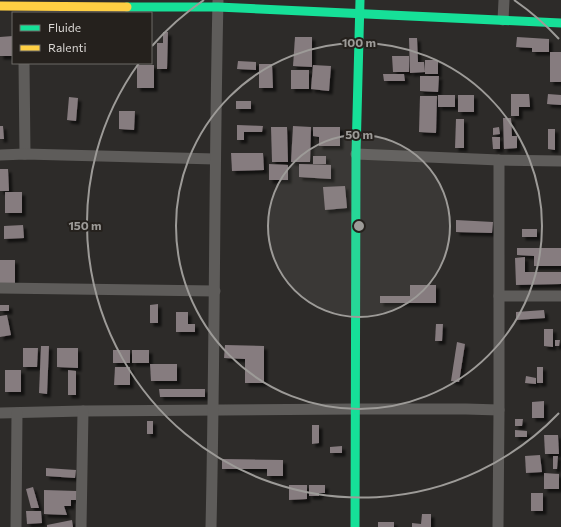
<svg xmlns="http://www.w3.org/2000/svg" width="561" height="527" font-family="Commissioner,sans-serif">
<defs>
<filter id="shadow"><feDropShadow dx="3.5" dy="3.5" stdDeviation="1" flood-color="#0009"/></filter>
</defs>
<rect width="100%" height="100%" fill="#2d2b29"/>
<!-- building -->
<g fill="#867b7f" filter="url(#shadow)">
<polygon points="163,32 168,32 167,69 157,69 157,43 163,43"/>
<polygon points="13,36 13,56 0,56 0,37"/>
<polygon points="295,37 312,37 312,67 293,66"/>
<polygon points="517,37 549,39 549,52 532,52 532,48 516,47"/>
<polygon points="409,38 417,38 418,62 424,62 425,72 410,73"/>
<rect x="550" y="52" width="11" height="30"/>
<polygon points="392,56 409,56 409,72 393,72"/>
<rect x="425" y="60" width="13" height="14"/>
<polygon points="238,61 256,62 256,70 237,69"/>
<polygon points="259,64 272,64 273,88 259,88"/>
<rect x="137" y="65" width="17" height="23"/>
<polygon points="313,65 331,66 329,91 311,89"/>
<rect x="291" y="70" width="18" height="19"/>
<polygon points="383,74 404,74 405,81 384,81"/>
<polygon points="420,76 439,76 438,92 420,91"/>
<polygon points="511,94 529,94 530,107 519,107 519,116 511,116"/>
<polygon points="548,94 561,95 561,105 547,104"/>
<rect x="438" y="95" width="17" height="12"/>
<rect x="458" y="95" width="16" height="17"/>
<polygon points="420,96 437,96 436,133 419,132"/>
<polygon points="69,97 78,98 76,121 67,120"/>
<rect x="236" y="101" width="15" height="8"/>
<polygon points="119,111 135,111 134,130 119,129"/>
<polygon points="503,118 511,118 512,136 517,136 517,148 504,149"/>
<polygon points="456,119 464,119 464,148 455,148"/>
<polygon points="237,125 263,126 262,132 244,132 244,140 237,140"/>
<polygon points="0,126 3,126 4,139 0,139"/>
<polygon points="293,126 311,127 310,162 291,162"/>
<polygon points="271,127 287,127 288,162 272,162"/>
<polygon points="313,127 340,127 340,146 319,146 319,137 313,136"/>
<polygon points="499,127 500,134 493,135 493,128"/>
<polygon points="548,129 555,129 555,150 548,149"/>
<polygon points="492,137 500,137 500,149 493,149"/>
<polygon points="231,153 263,153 264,170 232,171"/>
<rect x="313" y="156" width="13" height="8"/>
<polygon points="269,164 288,165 288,180 269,180"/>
<polygon points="299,164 331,165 331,179 299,177"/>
<polygon points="0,169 8,169 9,191 0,191"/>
<polygon points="345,186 347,208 325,210 323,187"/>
<rect x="5" y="192" width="17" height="21"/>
<polygon points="456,220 493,222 492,233 456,232"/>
<polygon points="23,225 24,238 4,239 4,226"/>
<rect x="522" y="229" width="15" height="8"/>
<polygon points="517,248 561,248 561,266 534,266 534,256 517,255"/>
<polygon points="525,257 525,272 561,272 561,284 516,285 515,258"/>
<rect x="0" y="260" width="15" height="25"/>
<polygon points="410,285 436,285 436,303 380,303 380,296 410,296"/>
<polygon points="158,304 158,323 150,323 150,305"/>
<rect x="0" y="305" width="9" height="6"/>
<polygon points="544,310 545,318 516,320 516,312"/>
<polygon points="176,312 188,312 188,324 195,324 195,332 176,332"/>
<polygon points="7,315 11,335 0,337 0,316"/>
<polygon points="436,324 443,324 442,341 435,341"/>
<polygon points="544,329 553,329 553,347 544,346"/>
<polygon points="555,340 560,340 559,346 555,346"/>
<polygon points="457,342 465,344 459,382 451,381"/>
<polygon points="225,345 264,346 264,383 245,383 245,359 224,358"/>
<polygon points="41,346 49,346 47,394 39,393"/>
<polygon points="23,348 38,348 37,367 23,367"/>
<polygon points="57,348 78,348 78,368 57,367"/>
<rect x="113" y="350" width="17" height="13"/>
<rect x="132" y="350" width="17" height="13"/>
<polygon points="150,364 177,364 177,381 151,381"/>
<polygon points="115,367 130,367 130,385 114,385"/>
<rect x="537" y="367" width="6" height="16"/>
<rect x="5" y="370" width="16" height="22"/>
<polygon points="68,370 76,371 76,395 68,395"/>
<polygon points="526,376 536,378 536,384 525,383"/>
<polygon points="159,389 205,389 205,397 160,397"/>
<polygon points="544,401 544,418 532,418 532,402"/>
<polygon points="515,419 523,419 522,426 515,426"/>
<rect x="147" y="421" width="6" height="13"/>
<polygon points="312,425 319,425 319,443 312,444"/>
<polygon points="515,430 527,431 527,437 515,437"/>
<polygon points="544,435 558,435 559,454 545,454"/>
<polygon points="342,446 342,453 330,453 330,447"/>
<polygon points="540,455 542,472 526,473 525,456"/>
<polygon points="553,456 558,456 557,469 553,469"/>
<polygon points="222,459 283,460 283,476 267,476 267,469 222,469"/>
<polygon points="46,468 76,470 75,478 46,476"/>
<polygon points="544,473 559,474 559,489 544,489"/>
<polygon points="289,485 307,485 307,499 289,500"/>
<polygon points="309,485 325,485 325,493 319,493 319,496 309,496"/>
<polygon points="33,487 39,508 31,508 26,489"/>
<polygon points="44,490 77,491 77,500 71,500 71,506 64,506 67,515 44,514"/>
<rect x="531" y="493" width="12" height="18"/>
<polygon points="26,511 41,511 42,523 27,524"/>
<polygon points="422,514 431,514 431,527 412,527 412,523 421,524"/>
<polygon points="72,520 73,527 47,527 47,525"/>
<rect x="378" y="522" width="16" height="5"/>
</g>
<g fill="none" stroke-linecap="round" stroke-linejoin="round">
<!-- street -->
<g stroke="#5e5c5a" stroke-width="11">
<polyline points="503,20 504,0"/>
<polyline points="24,63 25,154"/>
<polyline points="356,154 499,160 561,161"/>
<polyline points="0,155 25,154 215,159"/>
<polyline points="0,288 215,291"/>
<polyline points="499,296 561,296"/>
<polyline points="0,413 83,411 355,409 466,409 499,410"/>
<polyline points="16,527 17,413"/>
<polyline points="81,527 83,411"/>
<path d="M211,527C215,352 214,176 218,1"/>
<polyline points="498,527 499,410 499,160"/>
</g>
<!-- fast -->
<g stroke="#16e098" stroke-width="9">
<polyline points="127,7 218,7 561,23"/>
<polyline points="355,527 356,154 360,0"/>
</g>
<!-- slow -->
<polyline stroke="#ffcf43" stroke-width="9" points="0,6 127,7"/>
</g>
<!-- distance rings -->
<circle cx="359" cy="226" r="91" fill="#9d9b98" fill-opacity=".12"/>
<g fill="none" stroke="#9d9b98" stroke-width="2">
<circle cx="359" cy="226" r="91"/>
<circle cx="359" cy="226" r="183"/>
<path d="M559 413A274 274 0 0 1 139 63M152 46A274 274 0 0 1 204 0M514 0A274 274 0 0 1 559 39"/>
</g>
<circle cx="359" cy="226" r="6" fill="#9d9b98" stroke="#25211d" stroke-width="2"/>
<g font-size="12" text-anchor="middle" font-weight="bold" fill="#9d9b98" stroke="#25211d" stroke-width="4" stroke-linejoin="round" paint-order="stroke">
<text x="359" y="47">100 m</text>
<text x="359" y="139">50 m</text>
<text x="85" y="230">150 m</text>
</g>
<!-- legend -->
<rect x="12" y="12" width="140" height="52" fill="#25211d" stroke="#6d6a66"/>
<rect x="20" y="25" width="20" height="6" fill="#16e098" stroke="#6d6a66"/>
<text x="48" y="32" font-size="12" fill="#dad7d4">Fluide</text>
<rect x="20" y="45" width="20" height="6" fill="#ffcf43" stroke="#6d6a66"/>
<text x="48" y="52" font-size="12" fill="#dad7d4">Ralenti</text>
</svg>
